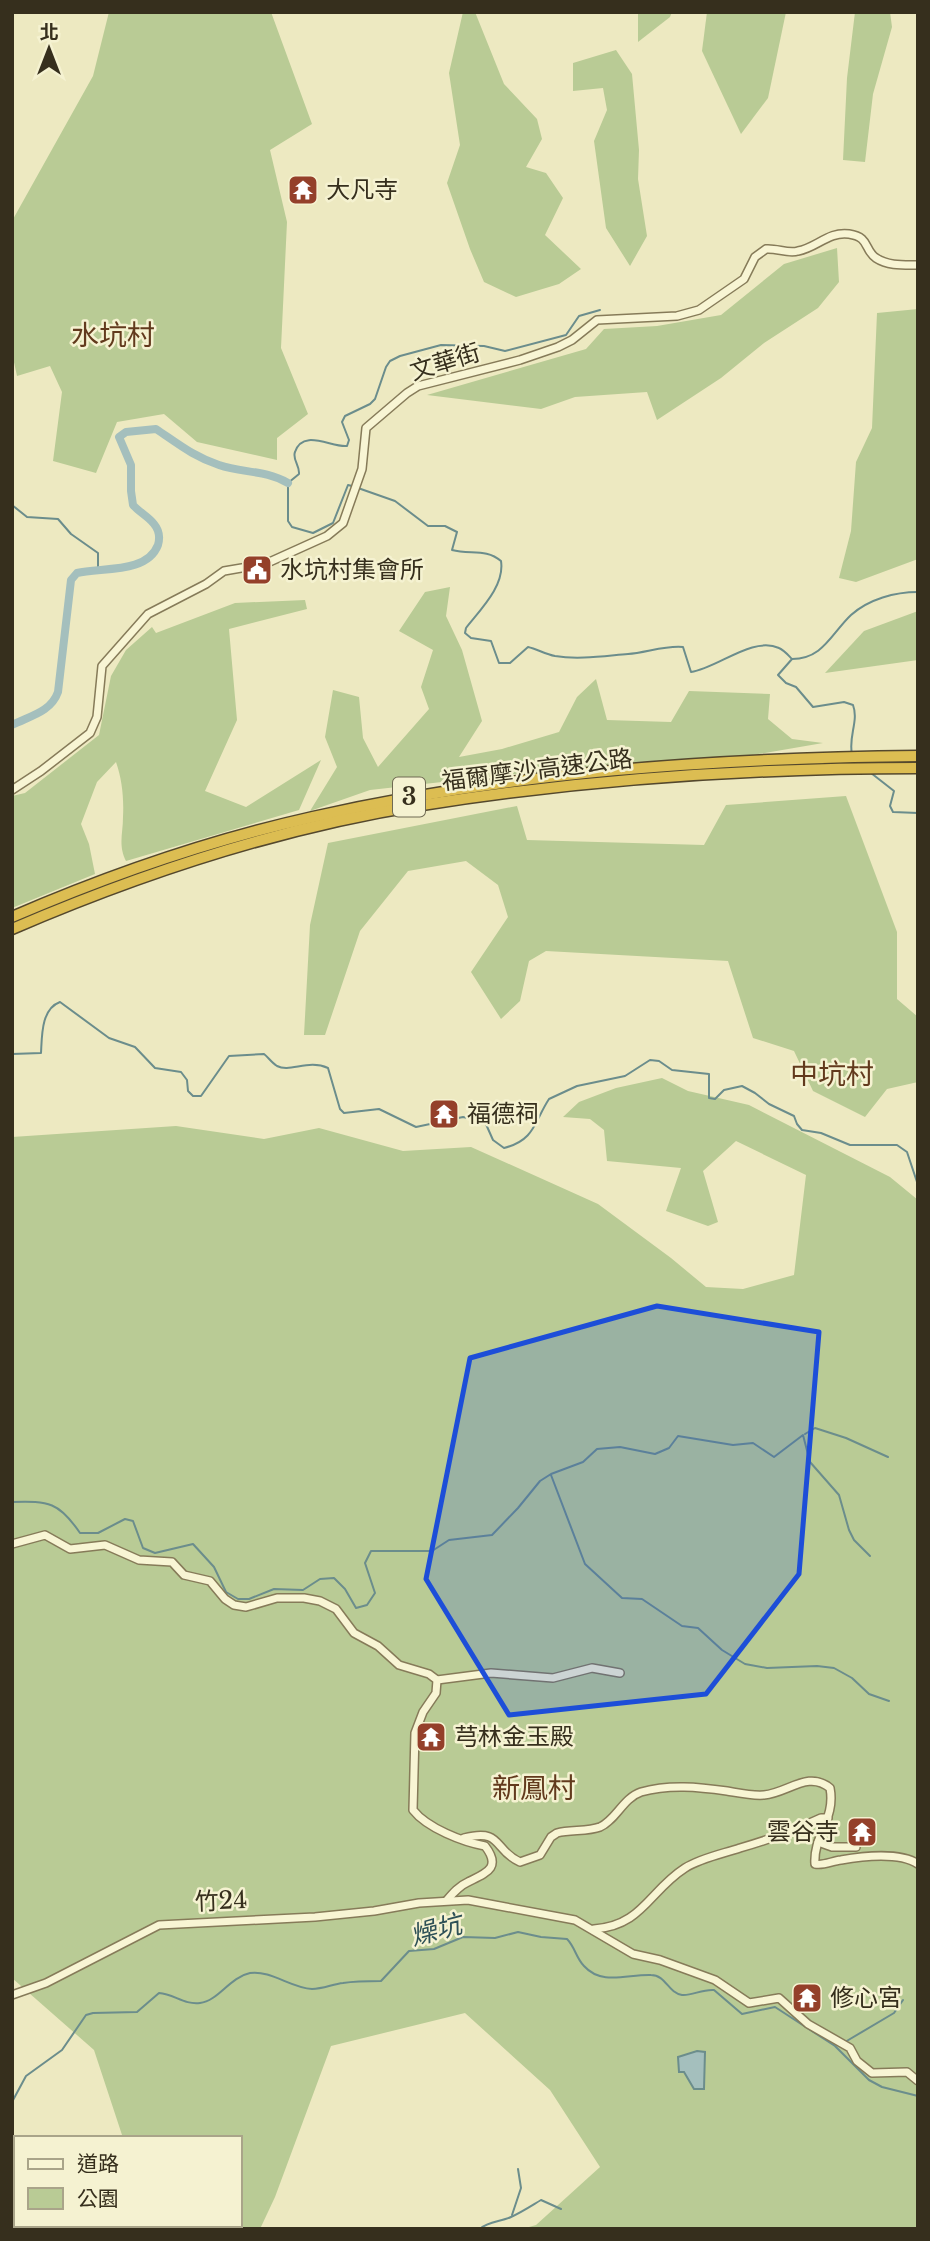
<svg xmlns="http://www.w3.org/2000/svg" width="930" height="2241" font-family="'Libre Baskerville','Noto Sans TC',serif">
<rect width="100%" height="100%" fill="#ede9c1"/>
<!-- green -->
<g fill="#b9cb95">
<polygon points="109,12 271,12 312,124 270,150 287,222 281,348 308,414 277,438 277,460 197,442 164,414 117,422 96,473 53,461 62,392 50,366 17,376 12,353 12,221 93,76"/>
<polygon points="463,12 475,12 504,84 537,119 542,139 526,167 546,173 563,198 545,235 581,269 559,284 516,297 484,282 470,249 447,183 460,145 449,73"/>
<polygon points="638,12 672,12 670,17 638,42"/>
<polygon points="707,12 786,12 768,98 741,134 702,51"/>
<polygon points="855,12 890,12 892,27 873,94 865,162 843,160 847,78"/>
<polygon points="616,50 632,74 639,150 638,179 647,236 630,266 606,228 594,141 607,110 603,88 573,91 573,63"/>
<polygon points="837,248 839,282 818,308 764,343 721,378 657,420 647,392 575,397 541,409 427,395 586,349 604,329 657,326 721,315 784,264"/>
<polygon points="918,309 918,559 856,582 839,578 851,531 856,462 872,428 877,313"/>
<polygon points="450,587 446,616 462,650 482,721 459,757 502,749 559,732 577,697 596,679 607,720 671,722 689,691 770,694 768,719 792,739 823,743 741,757 505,775 370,790 310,811 337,767 325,737 333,690 359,697 363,738 378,767 429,709 421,687 433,650 399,631 425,592"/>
<path d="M305,600L307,609L229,629L237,720L205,791L246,807L321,760L299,810L126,861C118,845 123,834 123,817C124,798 122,779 116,762L97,782L81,824L89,844L95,874L12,908V796L25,793L99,735L111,676L126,650L152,627L156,633L235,603Z"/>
<polygon points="918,611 918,660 825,673 864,631"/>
<polygon points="846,796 897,932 897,999 918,1017 918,1082 887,1089 865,1117 813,1091 794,1051 753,1038 728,961 546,951 529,961 520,1001 501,1019 471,972 508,917 498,885 466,861 408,871 360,931 325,1035 304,1035 310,925 328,843 517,806 527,840 704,845 726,805"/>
<polygon points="662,1078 688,1091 749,1105 890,1177 918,1200 918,2229 522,2229 536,2225 600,2167 550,2090 465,2013 331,2046 275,2197 260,2229 160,2229 155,2225 240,2225 240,2138 123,2138 94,2050 12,1978 12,1137 176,1126 264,1139 319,1128 403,1151 471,1147 598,1204 671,1258 706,1287 743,1289 794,1275 806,1175 736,1141 703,1171 718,1222 708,1226 666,1211 681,1168 607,1161 604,1130 590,1119 563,1117 579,1102 616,1088"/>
</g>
<!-- water -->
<polygon fill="#a4bfbd" stroke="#6b8d8c" stroke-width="2" points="697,2051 705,2052 704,2089 694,2089 684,2072 679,2072 678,2057"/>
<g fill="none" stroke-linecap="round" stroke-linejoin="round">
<!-- stream -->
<g stroke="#6b8d8c" stroke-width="2">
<path d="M352,486L348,485L333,523L313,533L292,527L288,521V483L299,474C300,466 292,459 295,452C303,428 332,448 347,446L349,440L342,422L345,416L370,404L375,399L386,367L390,361L400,356L441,345L484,346L505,351L566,335L579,316L600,310"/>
<path d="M358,488L395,501L428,526H445L457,532L452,550C470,555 486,548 501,561C505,586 480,610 466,628L465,633L471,638L491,641L499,663H510L528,647C537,649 545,654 555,656C578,660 604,656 628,654C645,653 666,645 683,647L691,672C718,668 752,636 779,648C784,650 789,656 792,659L778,675L786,683L796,687L813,707L844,702L853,705C859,721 848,737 852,754"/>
<polyline points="12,505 27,517 58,519 71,534 98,553 98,569"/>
<path d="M792,659C823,659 831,634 851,615C869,599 895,592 918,592"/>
<polyline points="871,773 894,791 890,806 893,812 918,813"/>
<path d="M12,1054L41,1053C42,1036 41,1009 60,1002L109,1038L135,1047L155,1068L181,1072L187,1080L188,1091L193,1096H201L229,1056L264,1054C268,1057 272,1063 277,1066C290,1073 308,1059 328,1068L340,1109L344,1113L379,1109L416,1127L463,1117L485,1122L493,1140L504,1148C535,1140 534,1122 549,1099L577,1086L625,1076L650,1060L659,1061L672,1070L709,1074V1098L715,1099L724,1090L742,1086L755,1093L769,1104L794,1116L797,1124L802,1130L821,1133L850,1145H897L907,1152L918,1185"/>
<polyline points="805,1434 815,1428 846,1438 888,1457"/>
<polyline points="551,1475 585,1564 622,1598 642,1599 682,1626 698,1628 722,1650 745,1664 767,1668 817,1666 834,1668 852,1678 869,1694 889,1701"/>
<path d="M12,1502C49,1501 59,1502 80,1533H98L125,1519L133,1521L143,1548L155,1553L193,1544L214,1567L226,1592L238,1599H249L274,1589L303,1590L320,1579L334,1578L345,1589L356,1608L367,1605L375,1593L365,1563L371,1551H432L449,1540L492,1535L518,1508L540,1481L551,1474L583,1462L597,1449L620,1447L655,1454L669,1448L678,1436L733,1445L753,1443L774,1457L803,1435L810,1462L839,1495L849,1530L854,1540L870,1556"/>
<polyline points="845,2042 894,2013 903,2000"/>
<path d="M12,2102L26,2076L62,2050L86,2015L93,2013L137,2012L159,1993C174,1994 184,2005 200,2003C218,2001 230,1977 250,1973C271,1970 291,1988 312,1989C323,1989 333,1984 343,1983C356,1981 368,1981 381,1981L409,1951L434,1949L463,1937L495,1938L518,1932L541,1937L567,1939C575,1947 576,1958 584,1966C602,1986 628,1974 651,1975C666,1975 668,1993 682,1995C692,1996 702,1989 714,1990L742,2014L775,2007L835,2046L869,2080L882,2087L918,2096"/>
<polyline points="512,2215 521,2188 518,2169"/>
<polyline points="170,2229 172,2225"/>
<path d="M480,2229C488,2221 501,2222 511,2217C522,2212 531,2206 541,2200L561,2209"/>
</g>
<!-- river -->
<path stroke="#a4bfbd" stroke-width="8" d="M12,725C30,716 51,712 58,692L71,580L77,573C101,567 147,574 158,545C160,538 159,530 154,524C149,517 139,512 133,505L131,491V465L119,437L126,432L156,429C177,443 194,457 219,465C242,473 266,470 288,483"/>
<!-- minor casing -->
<g stroke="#867b59" stroke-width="10">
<g id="minor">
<path d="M12,790L41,771L90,733L97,717L102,666L148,614L206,584L224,571L265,564L327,536L343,523L362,469L366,428L407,393L418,386L520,360L558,347L572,340L597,320L677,316L699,310L744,279L755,257L766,249C777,248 788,254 798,251C816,248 829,231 849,234C870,237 864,250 876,258C888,266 903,265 918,265"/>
<path d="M12,1544L45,1535L70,1549L105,1545L139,1560L172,1562L184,1575L210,1581L225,1599L234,1605L246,1607L277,1598H304L320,1601L336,1609L354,1633L378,1646L399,1665L429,1674L437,1680L436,1693L423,1712L415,1733L413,1810C427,1828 463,1842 485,1846C502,1868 486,1873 468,1882C459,1886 453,1893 447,1900"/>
<polyline points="437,1680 491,1673 553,1678 592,1668 620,1673"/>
<path d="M464,1838C503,1828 493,1850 520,1862L540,1855L551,1837L557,1833C570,1829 587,1832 600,1827C616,1820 623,1798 641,1792C669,1784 699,1787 727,1791C739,1793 752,1796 764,1795C788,1793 808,1770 830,1788C836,1819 813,1835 815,1864C823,1866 832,1861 841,1860C863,1856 900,1852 918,1864"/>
<polyline points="818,1842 832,1847 856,1847"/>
<path d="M594,1929C642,1926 649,1891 685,1868C701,1858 722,1854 740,1848C768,1840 795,1830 821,1818H828"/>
<polyline points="12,1995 46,1983 159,1925 315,1917 374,1911 419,1903 468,1900 575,1920 633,1954 660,1960 715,1980 749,2003 779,1998 808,2024 850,2048 857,2061 872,2073 907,2072 918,2081"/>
</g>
</g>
<!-- highway casing -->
<g stroke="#54482d" stroke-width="13">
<g id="highway">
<path d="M12,917C109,875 210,840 313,817C509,772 717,758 918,756"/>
<path d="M12,929C142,873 282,827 422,805C586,779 752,768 918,768"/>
</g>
</g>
<!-- minor -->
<use href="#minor" stroke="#f8f5d4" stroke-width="7"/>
<!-- highway -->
<use href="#highway" stroke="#dcbd52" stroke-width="10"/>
</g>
<!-- marked area -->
<path fill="#1d4ed8" fill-opacity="0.2" stroke="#1d4ed8" stroke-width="5" stroke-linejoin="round" d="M657,1306L819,1332L799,1574L706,1694L509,1715L426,1579L470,1358Z"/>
<!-- icons -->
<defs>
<g id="temple-square" transform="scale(1.575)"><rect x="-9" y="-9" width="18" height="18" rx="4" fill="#94402a" stroke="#f5f2d1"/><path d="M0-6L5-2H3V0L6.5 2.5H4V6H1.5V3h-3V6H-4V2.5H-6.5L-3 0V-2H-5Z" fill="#fff"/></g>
<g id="civic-square" transform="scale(1.575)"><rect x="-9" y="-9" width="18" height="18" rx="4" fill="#94402a" stroke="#f5f2d1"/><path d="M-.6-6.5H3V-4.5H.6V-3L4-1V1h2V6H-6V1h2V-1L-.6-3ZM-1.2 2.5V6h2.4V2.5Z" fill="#fff"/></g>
</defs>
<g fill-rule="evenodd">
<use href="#temple-square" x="303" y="190"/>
<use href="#civic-square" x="257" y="570"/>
<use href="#temple-square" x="444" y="1114"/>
<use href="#temple-square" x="431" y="1737"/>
<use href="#temple-square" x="862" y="1832"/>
<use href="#temple-square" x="807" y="1998"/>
</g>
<g text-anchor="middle" stroke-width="5" stroke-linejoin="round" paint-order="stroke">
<!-- shield labels -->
<rect fill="#f5f2d1" stroke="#6f6a53" stroke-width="2" x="393" y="777.5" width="32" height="39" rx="5"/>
<g font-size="23" font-weight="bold" fill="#362f1d">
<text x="409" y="805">3</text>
</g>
<!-- poi labels -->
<g font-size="24" fill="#362f1d" stroke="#f5f2d1" text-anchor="start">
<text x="326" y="198">大凡寺</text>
<text x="280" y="578">水坑村集會所</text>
<text x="467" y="1122">福德祠</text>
<text x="454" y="1745">芎林金玉殿</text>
<text x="839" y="1840" text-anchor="end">雲谷寺</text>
<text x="830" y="2006">修心宮</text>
</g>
<!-- street labels -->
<g font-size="24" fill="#362f1d" stroke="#f5f2d1">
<text transform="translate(445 362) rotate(-17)" y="8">文華街</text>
<text transform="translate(537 770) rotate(-7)" y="8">福爾摩沙高速公路</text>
<text transform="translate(221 1901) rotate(-2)" y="8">竹24</text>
</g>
<!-- water labels -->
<g font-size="26" font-style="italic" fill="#2d5056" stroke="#f5f2d1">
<text transform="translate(436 1930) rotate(-15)" y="9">燥坑</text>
</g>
<!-- quarter labels -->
<g font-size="28" fill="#623a1d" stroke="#f5f2d1">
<text x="113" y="345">水坑村</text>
<text x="832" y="1084">中坑村</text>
<text x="534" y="1798">新鳳村</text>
</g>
</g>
<!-- border -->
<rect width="930" height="2241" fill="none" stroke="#362f1d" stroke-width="28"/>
<!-- legend -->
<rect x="14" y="2136" width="228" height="91" fill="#f5f2d1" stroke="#a9a489" stroke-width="2"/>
<rect x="28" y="2159" width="35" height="10" fill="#f8f5d4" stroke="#a9a489" stroke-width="2"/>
<text x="77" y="2171" font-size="21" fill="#362f1d">道路</text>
<rect x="28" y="2188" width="35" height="21" fill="#b9cb95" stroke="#a9a489" stroke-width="2"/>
<text x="77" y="2206" font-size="21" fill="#362f1d">公園</text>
<!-- north arrow -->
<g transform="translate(49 49)" stroke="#f5f2d1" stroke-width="5" paint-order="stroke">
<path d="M0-5L12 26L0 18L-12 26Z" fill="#362f1d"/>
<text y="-10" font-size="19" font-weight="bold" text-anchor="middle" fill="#362f1d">北</text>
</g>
</svg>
